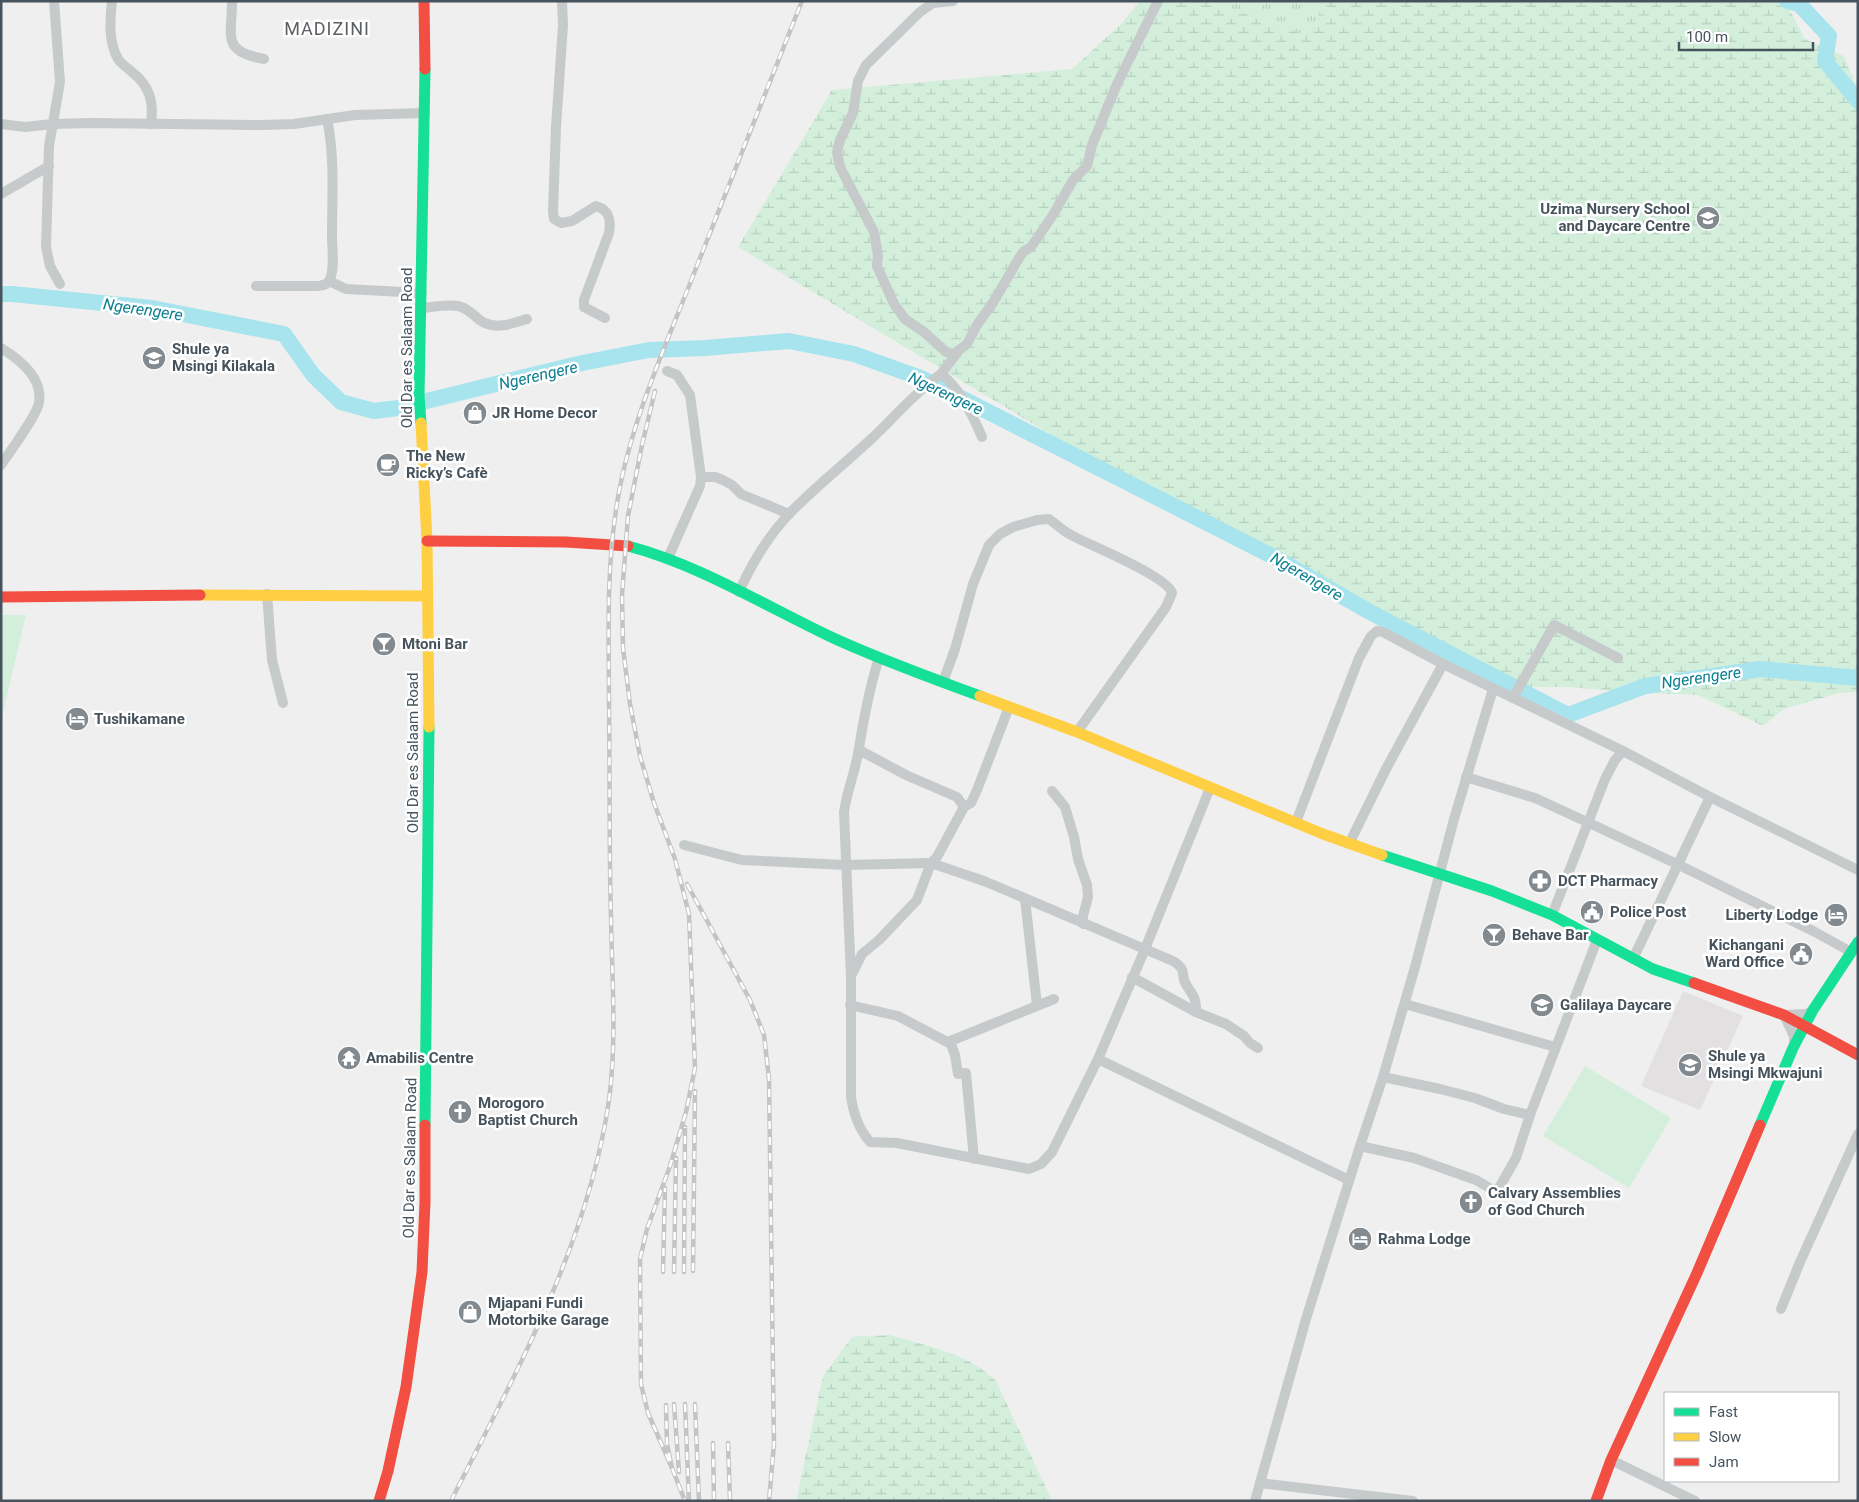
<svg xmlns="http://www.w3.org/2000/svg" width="1859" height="1502" font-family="Roboto,sans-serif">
<defs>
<pattern id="wetland-marsh" width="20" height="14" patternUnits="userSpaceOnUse" patternTransform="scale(1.25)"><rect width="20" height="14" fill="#d3efdc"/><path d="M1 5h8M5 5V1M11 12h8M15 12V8" fill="none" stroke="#b6cfbf"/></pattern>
<pattern id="park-tufts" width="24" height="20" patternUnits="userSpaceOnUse" patternTransform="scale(1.25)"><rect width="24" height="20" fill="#d3efdc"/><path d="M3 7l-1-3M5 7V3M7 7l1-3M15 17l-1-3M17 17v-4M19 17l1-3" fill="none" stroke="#b6cfbf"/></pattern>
</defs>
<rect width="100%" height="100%" fill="#f0efef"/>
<!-- education -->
<polygon fill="#e2e0e1" points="1683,991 1743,1016 1700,1110 1641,1086"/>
<!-- wetland -->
<g fill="url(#wetland-marsh)">
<polygon points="1140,1 1785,1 1805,39 1844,56 1858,90 1858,692 1839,693 1784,709 1763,726 1698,695 1625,692 1569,687 1485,687 1150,494 738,247 832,90 1072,69 1122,23"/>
<path d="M890,1335C927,1346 968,1353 996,1381L1052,1501H796L823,1376L852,1337Z"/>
</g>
<!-- park -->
<polygon fill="url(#park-tufts)" points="1209,1 1323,1 1311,37"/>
<!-- pitch -->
<g fill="#d3efdc">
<polygon points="1,615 26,615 1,721"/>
<polygon points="1585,1066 1671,1118 1629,1188 1543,1136"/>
</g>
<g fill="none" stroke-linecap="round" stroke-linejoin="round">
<!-- river -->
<g stroke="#a8e4ed" stroke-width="16">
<polyline points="1787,1 1799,4 1829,36 1825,61 1858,101"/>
<polyline points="1,294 12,294 152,308 284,334 313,375 341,402 374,411 398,408 582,363 649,350 705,348 789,341 854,354 921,378 963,399 1276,558 1368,611 1568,715 1645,686 1760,669 1858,678"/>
</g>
<!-- street -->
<g stroke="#c7cacb" stroke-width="10">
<polyline points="54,1 60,82 49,146 46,247 50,266 60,284"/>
<path d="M112,1C110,20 108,41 118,59C121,64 128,68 132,72C150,86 154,102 151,124"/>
<path d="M232,1C232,37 221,51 264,59"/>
<path d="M562,1L563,25L556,127L553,211L554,219L561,223L572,221L596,206C610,210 611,221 609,233L584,300V307L605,318"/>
<polyline points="953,1 933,3 920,12 866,65 858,81 853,113 840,140 837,152 840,167 874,232 878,256 877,266 894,304 905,319 924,332 946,352 954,354 967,344 977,325 994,301 1019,258 1023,252 1031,247 1053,215 1073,180 1087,166 1092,145 1117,84 1158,1"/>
<polyline points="1,124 25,127 52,124 91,123 262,125 294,124 355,115 425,113"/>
<polyline points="1,194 49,166"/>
<polyline points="329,281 346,289 422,293"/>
<path d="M256,286H318C323,285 328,285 330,279C335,267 332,249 332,236C332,198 335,156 327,119"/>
<path d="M422,308C433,307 447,304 458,306C468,308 473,315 481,321C495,330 512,324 527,319"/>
<path d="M1,348C19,359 43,377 39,402C38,414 9,453 1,465"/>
<polyline points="667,371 677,375 690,395 701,477 700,486 668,558"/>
<polyline points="941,374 957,353"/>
<polyline points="701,477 715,477 723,480 732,485 741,494 789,514"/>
<path d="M739,592C751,565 768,537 788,515C813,489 842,466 869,441C893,419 914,393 941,374C960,388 973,416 982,437"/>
<polyline points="267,594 272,660 283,703"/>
<path d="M879,658C869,689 864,717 859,748C856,770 847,790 844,812L851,977V1096C853,1113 858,1128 870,1142L897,1143L1029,1169L1041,1164L1052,1152L1098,1059L1145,949L1210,788"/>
<path d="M943,682L955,649L973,584L989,545L1000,534L1013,527L1037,520L1049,519C1056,524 1063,531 1071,535C1089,545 1167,576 1172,593L1166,607L1077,732"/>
<polyline points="1513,698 1554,625 1618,658"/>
<polyline points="859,750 908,776 957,797 964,807"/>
<polyline points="1466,777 1535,798 1587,822 1677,864 1815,932 1851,952"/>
<polyline points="1052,791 1065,807 1074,837 1078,859 1087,885 1088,897 1083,916 1083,924"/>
<polyline points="1296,822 1359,658 1371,636 1377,631 1383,632 1443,664 1623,751 1710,797 1858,870"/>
<polyline points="1349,844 1386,769 1443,664"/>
<path d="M684,845L742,860L846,865L931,863L984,881L1173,961C1189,971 1179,975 1187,986C1193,995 1197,1000 1196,1012"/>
<polyline points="1025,899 1037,1005"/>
<polyline points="1552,915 1605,779 1615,760 1623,751"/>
<polyline points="1633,959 1710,797"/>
<polyline points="851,976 862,954 879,940 917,900 931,863 937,857 964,807 971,803 977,790 1009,707"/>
<polyline points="1132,977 1196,1012 1226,1024 1244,1036 1250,1043 1258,1048"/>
<polyline points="1405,1004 1555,1047"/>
<polyline points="850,1005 898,1016 951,1044 955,1055 958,1074 966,1073 974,1159"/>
<polyline points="948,1042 1054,999"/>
<polyline points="1794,1045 1794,1036 1784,1015 1806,1014 1813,1010"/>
<polyline points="1098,1059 1349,1180"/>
<polyline points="1383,1077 1440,1089 1475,1098 1504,1109 1530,1115"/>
<polyline points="1360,1146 1414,1158 1476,1180 1493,1190 1499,1188 1516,1158 1530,1115 1597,940"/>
<polyline points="1781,1309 1800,1262 1858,1134"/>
<polyline points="1611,1460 1695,1501"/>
<polyline points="1260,1483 1413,1501"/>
<polyline points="1255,1501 1306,1319 1360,1146 1383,1077 1415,967 1454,819 1493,689"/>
</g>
<!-- fast -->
<g stroke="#16e098" stroke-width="11">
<polyline points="421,423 419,396 425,69"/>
<path d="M628,546C697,564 764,605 829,636C878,659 929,677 980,696"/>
<polyline points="1382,855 1492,891 1552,915 1653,969 1694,983"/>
<polyline points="425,1125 429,727"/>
<polyline points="1760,1125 1793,1048 1813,1010 1858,942"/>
</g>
<!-- slow -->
<g stroke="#ffcf43" stroke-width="11">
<polyline points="421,423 427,541 429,727"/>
<polyline points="200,595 427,596"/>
<polyline points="980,696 1077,732 1323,834 1382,855"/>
</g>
<!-- jam -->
<g stroke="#f24e42" stroke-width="11">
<polyline points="424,1 425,69"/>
<polyline points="427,541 566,542 628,546"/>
<polyline points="1,597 200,595"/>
<polyline points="1694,983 1784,1015 1858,1055"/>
<polyline points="379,1501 388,1471 406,1387 422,1272 425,1202 425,1125"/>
<polyline points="1596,1501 1611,1460 1697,1273 1760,1125"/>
</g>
<!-- rail casing -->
<g stroke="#c3c4c6" stroke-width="4.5">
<g id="rail">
<polyline points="655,391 642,445 628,516 622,595 623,648 630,704 640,756 654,803 675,859 689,914 695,1068 686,1112 670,1166 647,1229 640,1259 641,1384 648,1413 672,1468"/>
<polyline points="687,884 750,1000 764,1035 769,1079 774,1444 769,1501"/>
<polyline points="693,1271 695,1091"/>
<polyline points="663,1272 665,1188"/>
<polyline points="674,1272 676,1158"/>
<polyline points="684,1272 685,1127"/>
<polyline points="674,1404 679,1472"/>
<polyline points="685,1404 689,1501"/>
<polyline points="695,1404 699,1501"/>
<polyline points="666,1405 667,1444 672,1468 685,1501"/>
<polyline points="713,1443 714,1501"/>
<polyline points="728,1443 730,1501"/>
<path d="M451,1501C516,1372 588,1245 609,1100C617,1040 612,980 611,919C609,849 610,778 609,707C609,641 606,575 616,510C627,433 660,359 689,286C726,191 764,96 802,1"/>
</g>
</g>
<!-- rail -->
<use href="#rail" stroke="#fff" stroke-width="2.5" stroke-dasharray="8" stroke-linecap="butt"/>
</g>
<!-- icons -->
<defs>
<g id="school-disc" transform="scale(1.25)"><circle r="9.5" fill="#828a8f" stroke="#fff"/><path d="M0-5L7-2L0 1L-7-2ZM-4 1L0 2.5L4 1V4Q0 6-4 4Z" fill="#fff"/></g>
<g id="shop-disc" transform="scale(1.25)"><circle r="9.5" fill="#828a8f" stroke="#fff"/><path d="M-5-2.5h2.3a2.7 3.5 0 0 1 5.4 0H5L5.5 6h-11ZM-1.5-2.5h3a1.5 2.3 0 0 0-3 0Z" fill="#fff"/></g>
<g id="cafe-disc" transform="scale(1.25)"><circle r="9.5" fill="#828a8f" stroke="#fff"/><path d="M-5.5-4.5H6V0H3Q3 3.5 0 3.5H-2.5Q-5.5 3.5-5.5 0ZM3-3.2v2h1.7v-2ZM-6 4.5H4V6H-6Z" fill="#fff"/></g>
<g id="bar-disc" transform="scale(1.25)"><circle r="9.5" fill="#828a8f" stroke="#fff"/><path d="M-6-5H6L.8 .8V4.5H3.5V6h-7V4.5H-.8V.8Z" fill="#fff"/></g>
<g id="hotel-disc" transform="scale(1.25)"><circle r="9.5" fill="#828a8f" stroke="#fff"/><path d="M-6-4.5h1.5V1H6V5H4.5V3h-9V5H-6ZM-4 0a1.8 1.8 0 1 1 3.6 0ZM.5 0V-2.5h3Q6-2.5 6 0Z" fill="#fff"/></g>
<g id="pharmacy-disc" transform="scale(1.25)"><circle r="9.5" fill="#828a8f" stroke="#fff"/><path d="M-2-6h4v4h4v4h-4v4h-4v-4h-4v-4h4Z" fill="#fff"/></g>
<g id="civic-disc" transform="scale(1.25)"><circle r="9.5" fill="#828a8f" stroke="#fff"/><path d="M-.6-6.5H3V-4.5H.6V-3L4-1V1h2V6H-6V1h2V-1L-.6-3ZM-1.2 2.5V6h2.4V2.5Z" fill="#fff"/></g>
<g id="temple-disc" transform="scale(1.25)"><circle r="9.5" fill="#828a8f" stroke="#fff"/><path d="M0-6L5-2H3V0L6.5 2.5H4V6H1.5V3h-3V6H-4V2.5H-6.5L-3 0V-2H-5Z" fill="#fff"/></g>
<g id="church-disc" transform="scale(1.25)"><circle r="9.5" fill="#828a8f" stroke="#fff"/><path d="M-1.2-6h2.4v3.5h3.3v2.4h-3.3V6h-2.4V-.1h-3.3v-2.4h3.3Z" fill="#fff"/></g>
</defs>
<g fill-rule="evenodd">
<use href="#school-disc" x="1708" y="218"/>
<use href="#school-disc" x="154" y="358"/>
<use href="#shop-disc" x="475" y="413"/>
<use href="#cafe-disc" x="388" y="465"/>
<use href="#bar-disc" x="384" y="644"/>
<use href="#hotel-disc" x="77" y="719"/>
<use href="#pharmacy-disc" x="1540" y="881"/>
<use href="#civic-disc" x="1592" y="912"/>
<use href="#hotel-disc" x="1836" y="915"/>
<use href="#bar-disc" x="1494" y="935"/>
<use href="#civic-disc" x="1801" y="954"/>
<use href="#school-disc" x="1542" y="1005"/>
<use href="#temple-disc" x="349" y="1058"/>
<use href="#school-disc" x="1690" y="1065"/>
<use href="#church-disc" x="460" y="1112"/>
<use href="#church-disc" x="1471" y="1202"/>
<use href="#hotel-disc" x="1360" y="1239"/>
<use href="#shop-disc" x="470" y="1312"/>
</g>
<g text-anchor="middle" stroke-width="5" stroke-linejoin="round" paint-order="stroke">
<!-- poi labels -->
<g font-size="15" font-weight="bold" fill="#46535c" stroke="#fff" text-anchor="start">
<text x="1690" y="214" text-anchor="end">Uzima Nursery School<tspan x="1690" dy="17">and Daycare Centre</tspan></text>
<text x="172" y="354">Shule ya<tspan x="172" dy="17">Msingi Kilakala</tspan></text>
<text x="492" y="418">JR Home Decor</text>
<text x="406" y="461">The New<tspan x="406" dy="17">Ricky’s Cafè</tspan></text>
<text x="402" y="649">Mtoni Bar</text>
<text x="94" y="724">Tushikamane</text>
<text x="1558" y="886">DCT Pharmacy</text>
<text x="1610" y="917">Police Post</text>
<text x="1818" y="920" text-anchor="end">Liberty Lodge</text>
<text x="1512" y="940">Behave Bar</text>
<text x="1784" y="950" text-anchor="end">Kichangani<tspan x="1784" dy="17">Ward Office</tspan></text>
<text x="1560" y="1010">Galilaya Daycare</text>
<text x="1708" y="1061">Shule ya<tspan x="1708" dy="17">Msingi Mkwajuni</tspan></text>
<text x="366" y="1063">Amabilis Centre</text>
<text x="478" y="1108">Morogoro<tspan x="478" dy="17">Baptist Church</tspan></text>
<text x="1488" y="1198">Calvary Assemblies<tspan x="1488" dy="17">of God Church</tspan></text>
<text x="1378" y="1244">Rahma Lodge</text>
<text x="488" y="1308">Mjapani Fundi<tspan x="488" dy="17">Motorbike Garage</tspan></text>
</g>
<!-- street labels -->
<g font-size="15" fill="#46535c" stroke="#fff">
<text transform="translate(407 348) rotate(-90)" y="5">Old Dar es Salaam Road</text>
<text transform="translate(413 753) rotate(-90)" y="5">Old Dar es Salaam Road</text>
<text transform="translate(410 1158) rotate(-89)" y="5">Old Dar es Salaam Road</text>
</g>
<!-- water labels -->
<g font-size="16" font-style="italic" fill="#0d8092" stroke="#fff">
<text transform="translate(143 309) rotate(8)" y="6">Ngerengere</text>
<text transform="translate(538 375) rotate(-13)" y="6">Ngerengere</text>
<text transform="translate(946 393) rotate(25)" y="6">Ngerengere</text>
<text transform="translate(1307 576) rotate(30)" y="6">Ngerengere</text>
<text transform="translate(1701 677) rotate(-8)" y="6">Ngerengere</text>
</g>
<!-- quarter labels -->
<g font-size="18" letter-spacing="1" fill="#5b5f63" stroke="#fff">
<text x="327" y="35">MADIZINI</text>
</g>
</g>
<!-- border -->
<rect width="1859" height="1502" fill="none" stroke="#46535c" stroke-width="5"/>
<!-- legend -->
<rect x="1664" y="1392" width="175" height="90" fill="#ffffff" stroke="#b5babe"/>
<rect x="1674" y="1408" width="25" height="8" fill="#16e098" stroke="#b5babe"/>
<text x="1709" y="1417" font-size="15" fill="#46535c">Fast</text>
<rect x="1674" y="1433" width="25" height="8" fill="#ffcf43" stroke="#b5babe"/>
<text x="1709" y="1442" font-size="15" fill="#46535c">Slow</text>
<rect x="1674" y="1458" width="25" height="8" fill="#f24e42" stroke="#b5babe"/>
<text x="1709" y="1467" font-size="15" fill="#46535c">Jam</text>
<!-- scale -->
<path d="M1679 42v8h134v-8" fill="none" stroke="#46535c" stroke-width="2.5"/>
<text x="1686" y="42" font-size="15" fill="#46535c" stroke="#ffffff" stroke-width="4" paint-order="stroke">100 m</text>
</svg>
